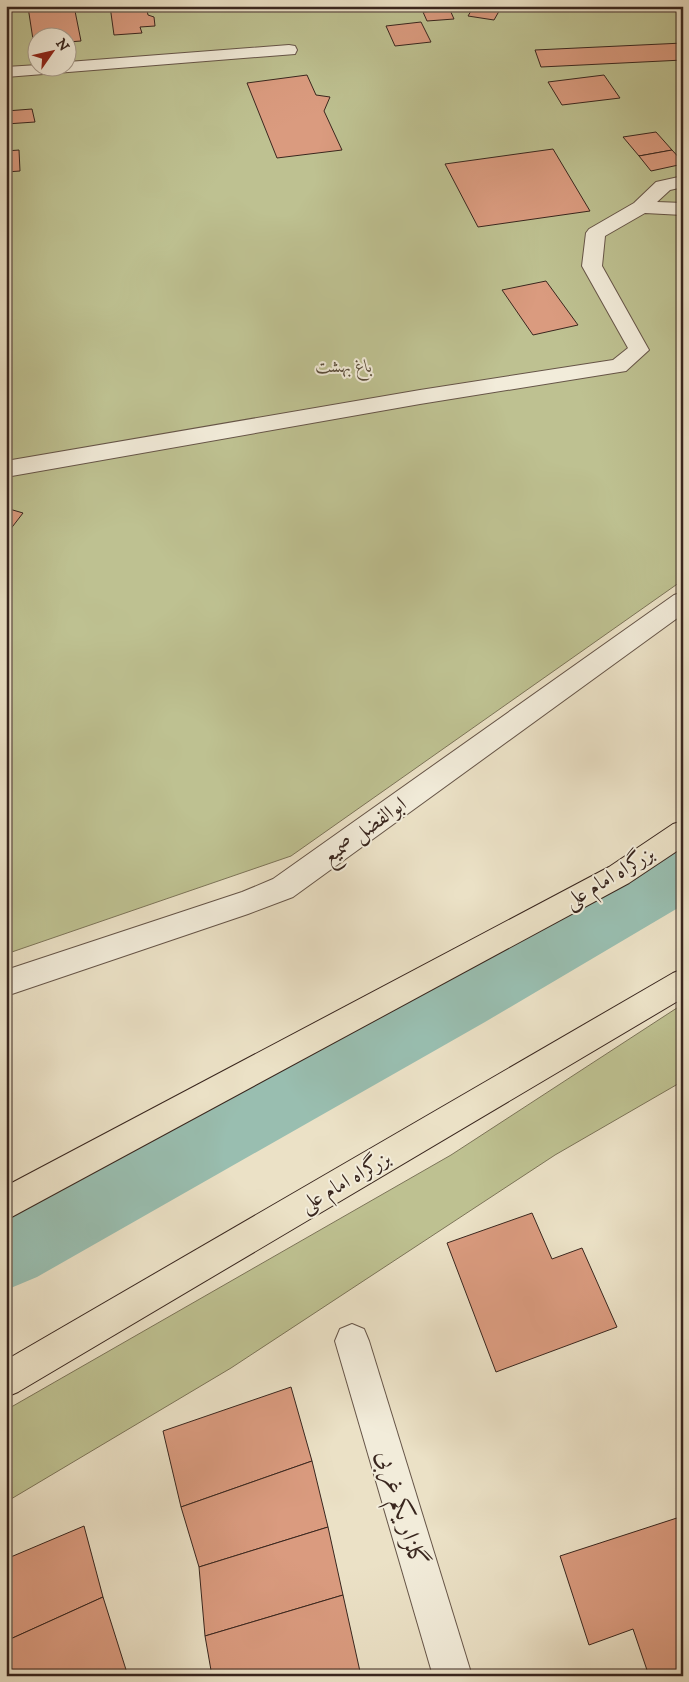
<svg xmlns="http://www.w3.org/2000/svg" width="689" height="1682" font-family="'IM FELL DW Pica',Amiri,serif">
<rect width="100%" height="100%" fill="#ebe1c6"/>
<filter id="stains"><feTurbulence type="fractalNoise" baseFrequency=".004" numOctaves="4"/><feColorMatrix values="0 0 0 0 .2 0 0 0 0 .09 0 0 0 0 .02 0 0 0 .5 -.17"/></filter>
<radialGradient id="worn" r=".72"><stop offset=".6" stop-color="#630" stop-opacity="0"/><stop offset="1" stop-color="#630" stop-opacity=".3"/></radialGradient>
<!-- green -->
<g fill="#bec191" stroke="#7c7458" fill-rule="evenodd">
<path d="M6,6H683V580L291,856L6,954ZM38,38H68V68H38Z"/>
<polygon points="683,1004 683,1081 555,1155 231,1368 6,1502 6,1410 451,1155"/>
</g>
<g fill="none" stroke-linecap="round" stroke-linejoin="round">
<!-- river -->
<polygon fill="#99beb0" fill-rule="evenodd" points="683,835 683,905 485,1022 37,1277 6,1290 6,1198 429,972 657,845"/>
</g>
<!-- building -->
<g fill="#da9b7f" stroke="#39261e">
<polygon points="41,6 74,6 81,41 68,42 68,38 38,38 38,45 34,46 28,7"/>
<polygon points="110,6 146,6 148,15 154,17 155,26 140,27 142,33 114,35"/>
<polygon points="411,6 468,6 468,11 412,11"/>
<polygon points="474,6 502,6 494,20 468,16"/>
<polygon points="450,10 454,19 427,21 423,12"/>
<polygon points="421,22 431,42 395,46 386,26"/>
<polygon points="683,43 683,60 541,67 535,50"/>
<polygon points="307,75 316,95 330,97 324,111 342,150 277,158 247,83"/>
<polygon points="604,75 620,98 562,105 548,82"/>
<polygon points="32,109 35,122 6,124 6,111"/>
<polygon points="656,132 672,150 639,156 623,137"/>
<polygon points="553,149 590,211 478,227 445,164"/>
<polygon points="19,150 20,171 6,172 6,151"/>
<polygon points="672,150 683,162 683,164 651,171 639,156"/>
<polygon points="546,281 578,325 533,335 502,290"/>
<polygon points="6,508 23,513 6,535"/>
<polygon points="532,1213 552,1259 582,1248 617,1327 496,1372 447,1243"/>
<polygon points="291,1387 312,1461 181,1507 163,1431"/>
<polygon points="312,1461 328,1527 199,1567 181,1507"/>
<polygon points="683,1516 683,1676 649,1676 633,1629 589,1645 560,1556"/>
<polygon points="84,1526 103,1597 6,1641 6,1559"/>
<polygon points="328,1527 343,1595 205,1636 199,1567"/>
<polygon points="343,1595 361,1676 212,1676 205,1636"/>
<polygon points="103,1597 128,1676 6,1676 6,1641"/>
</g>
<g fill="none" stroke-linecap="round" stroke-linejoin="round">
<!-- minor casing -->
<g stroke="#665548" stroke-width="2">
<g id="minor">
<polygon points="289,45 295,46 297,50 295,54 6,77 6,67 38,65 38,68 68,68 68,62"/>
<polygon points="683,176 683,187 670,190 657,202 683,203 683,215 645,213 605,236 602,266 649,350 626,371 420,404 6,477 6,461 420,390 613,360 628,348 582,266 586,233 589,229 634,203 656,182"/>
<polygon points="683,592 683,614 293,897 248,914 6,996 6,970 242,892 273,879 674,595"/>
<polygon points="352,1324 364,1329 369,1341 472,1676 433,1676 335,1341 340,1329"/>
</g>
</g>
<!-- highway casing -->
<g stroke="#39261e" stroke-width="2">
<g id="highway">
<polygon points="683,821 683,847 629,883 6,1220 6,1186 609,867 673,824"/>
<polygon points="683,969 683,998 18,1392 6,1397 6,1360 673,973"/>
</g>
</g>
<!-- minor -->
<use href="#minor" fill="#f2ecda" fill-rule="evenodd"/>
<!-- highway -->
<use href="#highway" fill="#ebe1c6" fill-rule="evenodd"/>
</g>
<g text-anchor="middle" stroke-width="4" stroke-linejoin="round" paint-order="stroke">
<!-- far-park labels -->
<g font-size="18" font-style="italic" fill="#5a4d3b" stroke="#f2ecda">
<text x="344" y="372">باغ بهشت</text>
</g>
<!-- street labels -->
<g font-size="21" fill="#39261e" stroke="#f2ecda">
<text transform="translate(364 830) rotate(-36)" y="7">ابوالفضل صمیع</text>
<text transform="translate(609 877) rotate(-31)" y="7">بزرگراه امام علی</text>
<text transform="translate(345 1181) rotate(-30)" y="7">بزرگراه امام علی</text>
</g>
<!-- near-street labels -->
<g font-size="25" fill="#39261e" stroke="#f2ecda">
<text transform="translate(403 1508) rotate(73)" y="9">گلزار یکم غربی</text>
</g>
</g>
<!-- margin -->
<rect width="689" height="1682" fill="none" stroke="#ebe1c6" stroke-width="25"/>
<rect x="8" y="8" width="674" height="1667" fill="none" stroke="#39261e" stroke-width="2.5"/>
<rect x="12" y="12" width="664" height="1657" fill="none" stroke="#39261e"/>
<!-- north arrow -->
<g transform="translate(52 52) rotate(56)"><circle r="24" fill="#f2ecda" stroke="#a89d8f"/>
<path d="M0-4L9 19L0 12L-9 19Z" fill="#8f2418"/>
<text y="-8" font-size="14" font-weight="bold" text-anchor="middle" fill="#39261e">N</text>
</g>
<rect width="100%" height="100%" filter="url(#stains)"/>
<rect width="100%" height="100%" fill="url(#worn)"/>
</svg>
